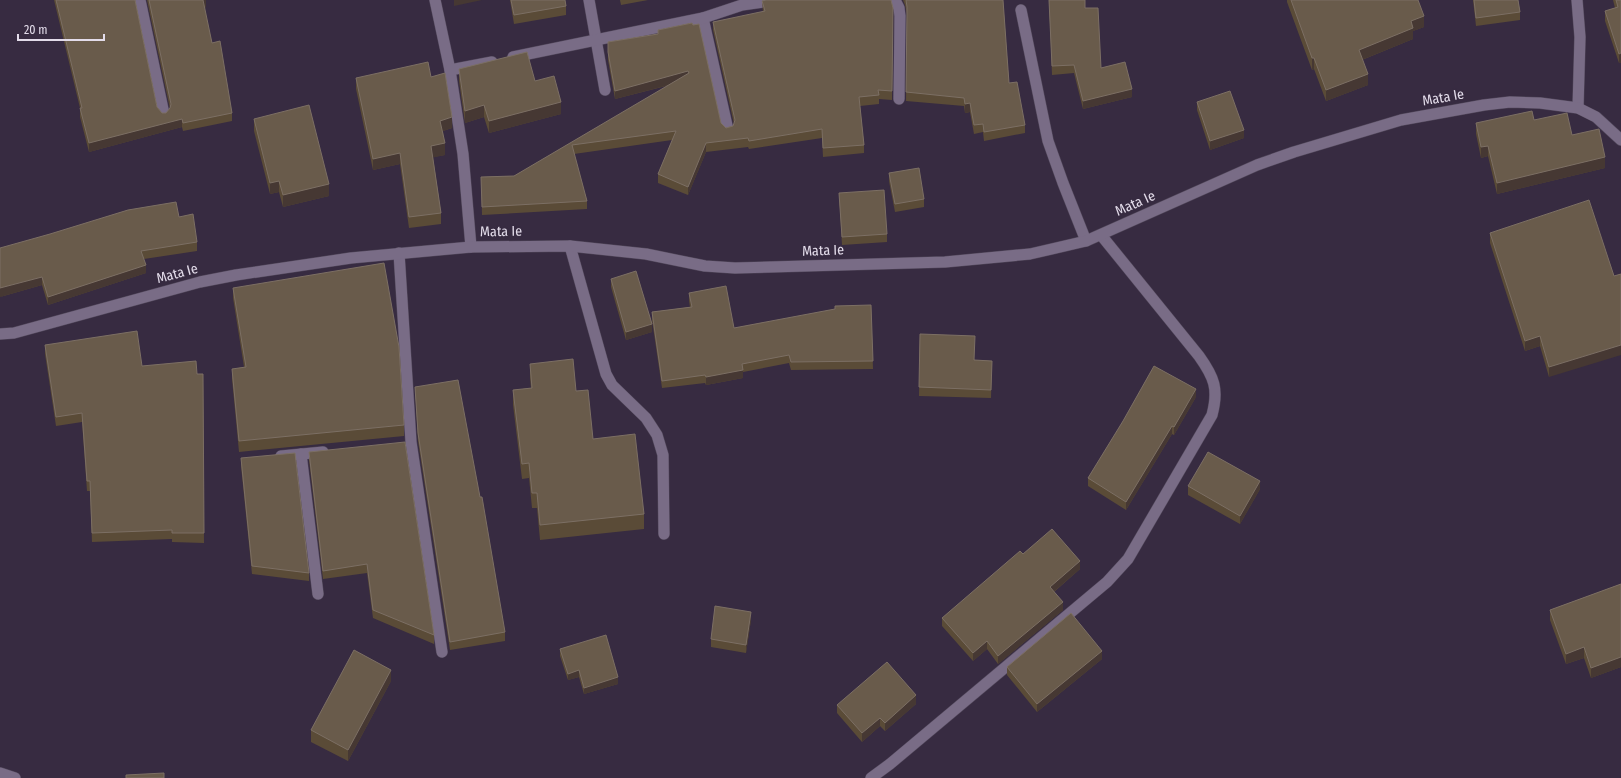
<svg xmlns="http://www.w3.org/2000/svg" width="1621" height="778" font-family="'Fira Sans Condensed',sans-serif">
<rect width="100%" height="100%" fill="#372b41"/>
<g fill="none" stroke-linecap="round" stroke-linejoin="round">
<!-- minor casing -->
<g stroke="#51475a" stroke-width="12">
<g id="minor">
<polyline points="140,0 164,114"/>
<polyline points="435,0 450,70 463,154 471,247"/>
<polyline points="589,0 605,90"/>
<polyline points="895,0 899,8 900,16 899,99"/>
<polyline points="1021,10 1048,141 1063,183 1086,241"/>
<polyline points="703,18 728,130"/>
<polyline points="513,57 703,18 742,5 779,0"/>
<polyline points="450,70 492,62"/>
<polyline points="570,246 606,374 612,385 646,418 657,435 663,455 664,534"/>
<polyline points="399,253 411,442 442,652"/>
<polyline points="301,454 318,594"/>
<polyline points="281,456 323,452"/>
<polyline points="0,773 15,778"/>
<path d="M871,778L890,764L1107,582L1128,559L1212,415C1219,389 1214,377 1199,356L1101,235"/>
</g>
</g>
<!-- tertiary casing -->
<g stroke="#51475a" stroke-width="12">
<g id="tertiary">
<polyline points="1577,0 1580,37 1578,108"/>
<polyline points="0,334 14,333 200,282 236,275 351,258 471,247 570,246 646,254 705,266 735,268 945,262 1030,254 1086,241 1257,165 1294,152 1401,120 1484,105 1510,102 1540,103 1578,108 1596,117 1621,140"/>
</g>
</g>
<!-- minor -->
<use href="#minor" stroke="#796c86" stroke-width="11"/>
<!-- tertiary -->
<use href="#tertiary" stroke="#796c86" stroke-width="11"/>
</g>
<!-- wall -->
<g fill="#5a4b37">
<polygon points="54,0 135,0 157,107 162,113 166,113 170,109 147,0 206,0 206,7 204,8 212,43 232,113 232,121 183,131 182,127 89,152 80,117 80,108"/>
<polygon points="510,0 565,0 566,6 566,15 514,24"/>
<polygon points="620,0 648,0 621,5"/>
<polygon points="903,0 1003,0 1009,83 1025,125 1025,133 984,141 983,132 974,134 970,112 965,113 964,106 906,101 907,14 905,5"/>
<polygon points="1049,0 1085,8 1101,68 1132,97 1083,109 1074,73 1052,75"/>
<polygon points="1287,0 1418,0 1424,27 1413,31 1413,39 1362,60 1368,85 1326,101 1314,69 1312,70 1287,2"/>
<polygon points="1473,0 1518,0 1520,12 1520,20 1476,26"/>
<polygon points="1613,0 1621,0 1619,63 1605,21 1605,11 1615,8"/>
<polygon points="762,1 893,8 892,100 879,99 879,104 860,106 864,145 864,153 823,157 822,138 749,149 748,147 706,152 688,195 658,183 658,174 672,140 574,154 587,201 587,209 482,215 481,177 514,176 670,85 615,99 608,60 608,42 658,34 658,30 692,23 721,123 726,128 733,126 734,124 713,30 713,22 763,12"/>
<polygon points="459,69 535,81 561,114 489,133 484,117 465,123 459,81"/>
<polygon points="431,77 452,128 443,131 445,155 433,157 441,213 441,224 409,228 400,164 373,170 356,89 356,78"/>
<polygon points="1197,102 1244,138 1210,150 1197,110"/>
<polygon points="254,119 329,196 283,207 279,192 270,194 254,131"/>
<polygon points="1534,120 1572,135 1605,168 1497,194 1488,156 1481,158 1476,134 1476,123"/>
<polygon points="889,173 924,199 924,207 895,212 889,181"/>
<polygon points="839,193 887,234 887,242 842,245"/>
<polygon points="179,217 197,242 197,251 144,259 146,273 48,305 42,285 0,297"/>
<polygon points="1490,233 1614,276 1549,377 1540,346 1525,351 1490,243"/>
<polygon points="611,279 652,332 626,340 611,287"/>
<polygon points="233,288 404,425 404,436 239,452 232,379 232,369 244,367 233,298"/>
<polygon points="689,293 734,328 871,305 873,369 791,370 789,363 743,372 743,378 706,385 705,383 662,388 652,320 652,312 690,307 689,301"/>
<polygon points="920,334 975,360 992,361 991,398 919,396"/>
<polygon points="45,345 142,366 197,374 203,374 204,543 172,542 172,539 92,542 90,491 87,491 82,422 56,426 45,354"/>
<polygon points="530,364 576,391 593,439 644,514 644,529 540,540 537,508 532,508 529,478 522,479 513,405 513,390 531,388 530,378"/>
<polygon points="415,387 505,632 505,641 450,650 418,441"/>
<polygon points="1196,397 1174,435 1172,434 1126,510 1088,486 1088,478"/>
<polygon points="309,452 434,635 434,644 373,618 367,573 323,579 309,460"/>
<polygon points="241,458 309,573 309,581 252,574 241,466"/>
<polygon points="1188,486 1260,489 1240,524 1188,495"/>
<polygon points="1023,554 1080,569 1054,592 1063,610 998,664 987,649 973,661 942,626 942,618"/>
<polygon points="1621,584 1621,667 1591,678 1584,658 1566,664 1550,620 1550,610"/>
<polygon points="751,620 746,653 711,647 711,639"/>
<polygon points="560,649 618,684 584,694 579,677 568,680 560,656"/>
<polygon points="1102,659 1037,712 1007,675 1007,667"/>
<polygon points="391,681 348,761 311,742 311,730"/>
<polygon points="916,704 885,731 880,726 862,742 837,713 837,705"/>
</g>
<!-- shaded-wall -->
<g fill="#463833">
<polygon points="203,0 206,0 206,7 203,8"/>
<polygon points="454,0 482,0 454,6"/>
<polygon points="1424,16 1424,27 1413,31 1413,39 1359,61 1359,50 1411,21"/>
<polygon points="1621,53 1621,63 1619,63 1619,54"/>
<polygon points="1312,58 1314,58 1314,69 1312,70"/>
<polygon points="688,71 688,80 615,99 615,91"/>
<polygon points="1368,74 1368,85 1326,101 1326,90"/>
<polygon points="1132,89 1132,97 1083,109 1083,101"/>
<polygon points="561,102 561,114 489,133 489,121"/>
<polygon points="970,103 970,112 965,113 965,104"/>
<polygon points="484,105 484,117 465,123 465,111"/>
<polygon points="452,117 452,128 440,132 440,121"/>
<polygon points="182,119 182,127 89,152 89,143"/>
<polygon points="1244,130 1244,138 1210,150 1210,141"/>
<polygon points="445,143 445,155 431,158 431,146"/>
<polygon points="706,143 706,152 688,195 688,187"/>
<polygon points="1488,146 1488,156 1481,158 1481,147"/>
<polygon points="400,153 400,164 373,170 373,159"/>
<polygon points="1605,157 1605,168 1497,194 1497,183"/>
<polygon points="279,181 279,192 270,194 270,183"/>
<polygon points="329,184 329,196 283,207 283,195"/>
<polygon points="146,265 146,273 48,305 48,297"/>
<polygon points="42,277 42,285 0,297 0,288"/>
<polygon points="652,324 652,332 626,340 626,332"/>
<polygon points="1540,336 1540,346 1525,351 1525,341"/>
<polygon points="1621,345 1621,355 1549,377 1549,367"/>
<polygon points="743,370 743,378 706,385 706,377"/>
<polygon points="1196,389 1196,397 1174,435 1174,427"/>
<polygon points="1172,426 1172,434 1126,510 1126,502"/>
<polygon points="1260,481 1260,489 1240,524 1240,516"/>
<polygon points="1080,561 1080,569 1050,595 1050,587"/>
<polygon points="1063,602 1063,610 998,664 998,656"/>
<polygon points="751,612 751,620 746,653 746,645"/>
<polygon points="987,641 987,649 973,661 973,653"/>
<polygon points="1584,647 1584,658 1566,664 1566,654"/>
<polygon points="1102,651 1102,659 1037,712 1037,704"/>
<polygon points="1621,657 1621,667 1591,678 1591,668"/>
<polygon points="391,670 391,681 348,761 348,750"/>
<polygon points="579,670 579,677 568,680 568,674"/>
<polygon points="618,677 618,684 584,694 584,688"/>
<polygon points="916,695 916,704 885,731 885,723"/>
<polygon points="880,718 880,726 862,742 862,733"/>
</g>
<!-- building -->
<g fill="#695b4b" stroke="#7c6f64">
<polygon points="56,0 135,0 157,107 162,113 166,113 170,108 171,104 149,0 203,0 212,43 220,41 232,113 183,123 182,119 89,143 80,108 82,108"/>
<polygon points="511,0 565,0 566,6 514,15"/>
<polygon points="766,0 891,0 893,8 892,91 878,90 879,95 859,97 864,145 823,148 822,129 749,141 748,138 706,143 688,187 658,174 676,131 572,145 587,201 482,207 481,177 514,176 689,73 688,71 615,91 608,52 608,42 658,34 658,30 692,23 693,25 699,24 721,123 726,128 733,126 735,120 713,22 765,11 762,1"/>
<polygon points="906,0 1003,0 1009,83 1017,82 1025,125 984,132 983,124 974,125 970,103 965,104 964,98 906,92 907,7"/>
<polygon points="1049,0 1085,0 1085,8 1098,8 1101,68 1125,62 1132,89 1083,101 1074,65 1052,66"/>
<polygon points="1291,0 1418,0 1424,16 1411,21 1413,28 1359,50 1368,74 1326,90 1314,58 1312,58"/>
<polygon points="1474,0 1518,0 1520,12 1476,18"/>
<polygon points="1616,0 1621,0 1621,53 1619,54 1605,11 1618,7"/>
<polygon points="527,52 535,81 554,76 561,102 489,121 484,105 465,111 459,69"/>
<polygon points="428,62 431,77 445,73 452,117 440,121 445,143 431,146 441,213 409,217 400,153 373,159 356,78"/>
<polygon points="1230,91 1244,130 1210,141 1197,102"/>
<polygon points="309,105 329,184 283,195 279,181 270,183 254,119"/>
<polygon points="1532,111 1534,120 1567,113 1572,135 1599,129 1605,157 1497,183 1488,146 1481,147 1476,123"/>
<polygon points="919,168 924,199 895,204 889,173"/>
<polygon points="884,190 887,234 842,237 839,193"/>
<polygon points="1589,200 1614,276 1621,274 1621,345 1549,367 1540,336 1525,341 1490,233"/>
<polygon points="176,202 179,217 193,214 197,242 141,251 146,265 48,297 42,277 0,288 0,248 50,234 128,210"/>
<polygon points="384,263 399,347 404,425 239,441 232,369 246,367 233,288"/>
<polygon points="636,271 652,324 626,332 611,279"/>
<polygon points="726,286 734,328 835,309 835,306 871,305 873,361 791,362 789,355 742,364 743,370 706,377 705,375 662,381 652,312 692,307 689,293"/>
<polygon points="137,331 142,366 196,361 197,374 203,374 204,533 172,533 172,530 92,533 90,481 87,481 82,413 56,417 45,345"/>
<polygon points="920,334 975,336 974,360 992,361 991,390 919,387"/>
<polygon points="573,359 576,391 588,390 593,439 635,434 644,514 540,525 537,493 532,493 529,463 522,464 513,390 532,388 530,364"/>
<polygon points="1154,366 1196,389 1174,427 1172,426 1126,502 1088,478 1123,421"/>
<polygon points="458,380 480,497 482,497 505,632 450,642 418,433 415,387"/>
<polygon points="405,442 434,635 373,610 367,564 323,571 309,452"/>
<polygon points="1208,452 1260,481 1240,516 1188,486"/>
<polygon points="295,453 309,573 252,566 241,458"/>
<polygon points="1052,529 1080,561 1050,587 1063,602 998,656 987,641 973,653 942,618 1020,551 1023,554"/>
<polygon points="1621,584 1621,657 1591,668 1584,647 1566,654 1550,610"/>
<polygon points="715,606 751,612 746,645 711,639"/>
<polygon points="1071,613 1102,651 1037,704 1007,667"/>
<polygon points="606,635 618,677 584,688 579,670 568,674 560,649"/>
<polygon points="354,650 391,670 348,750 311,730"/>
<polygon points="887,662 916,695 885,723 880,718 862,733 837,705"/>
<polygon points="164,773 164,778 126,778 126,775"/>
</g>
<g text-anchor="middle" stroke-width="3.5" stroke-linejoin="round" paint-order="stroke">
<!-- street labels -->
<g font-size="14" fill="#e3dcea" stroke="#372b41">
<text transform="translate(1443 97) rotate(-10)" y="5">Mata Ie</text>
<text transform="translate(1135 203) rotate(-24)" y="5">Mata Ie</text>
<text transform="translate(501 231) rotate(-1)" y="5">Mata Ie</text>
<text transform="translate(823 250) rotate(-2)" y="5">Mata Ie</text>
<text transform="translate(177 273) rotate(-15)" y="5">Mata Ie</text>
</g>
</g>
<!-- scale -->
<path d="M18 34v6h86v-6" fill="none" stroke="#e3dcea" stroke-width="2"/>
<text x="24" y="34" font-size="12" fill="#e3dcea" stroke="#372b41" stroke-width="3" paint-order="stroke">20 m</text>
</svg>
